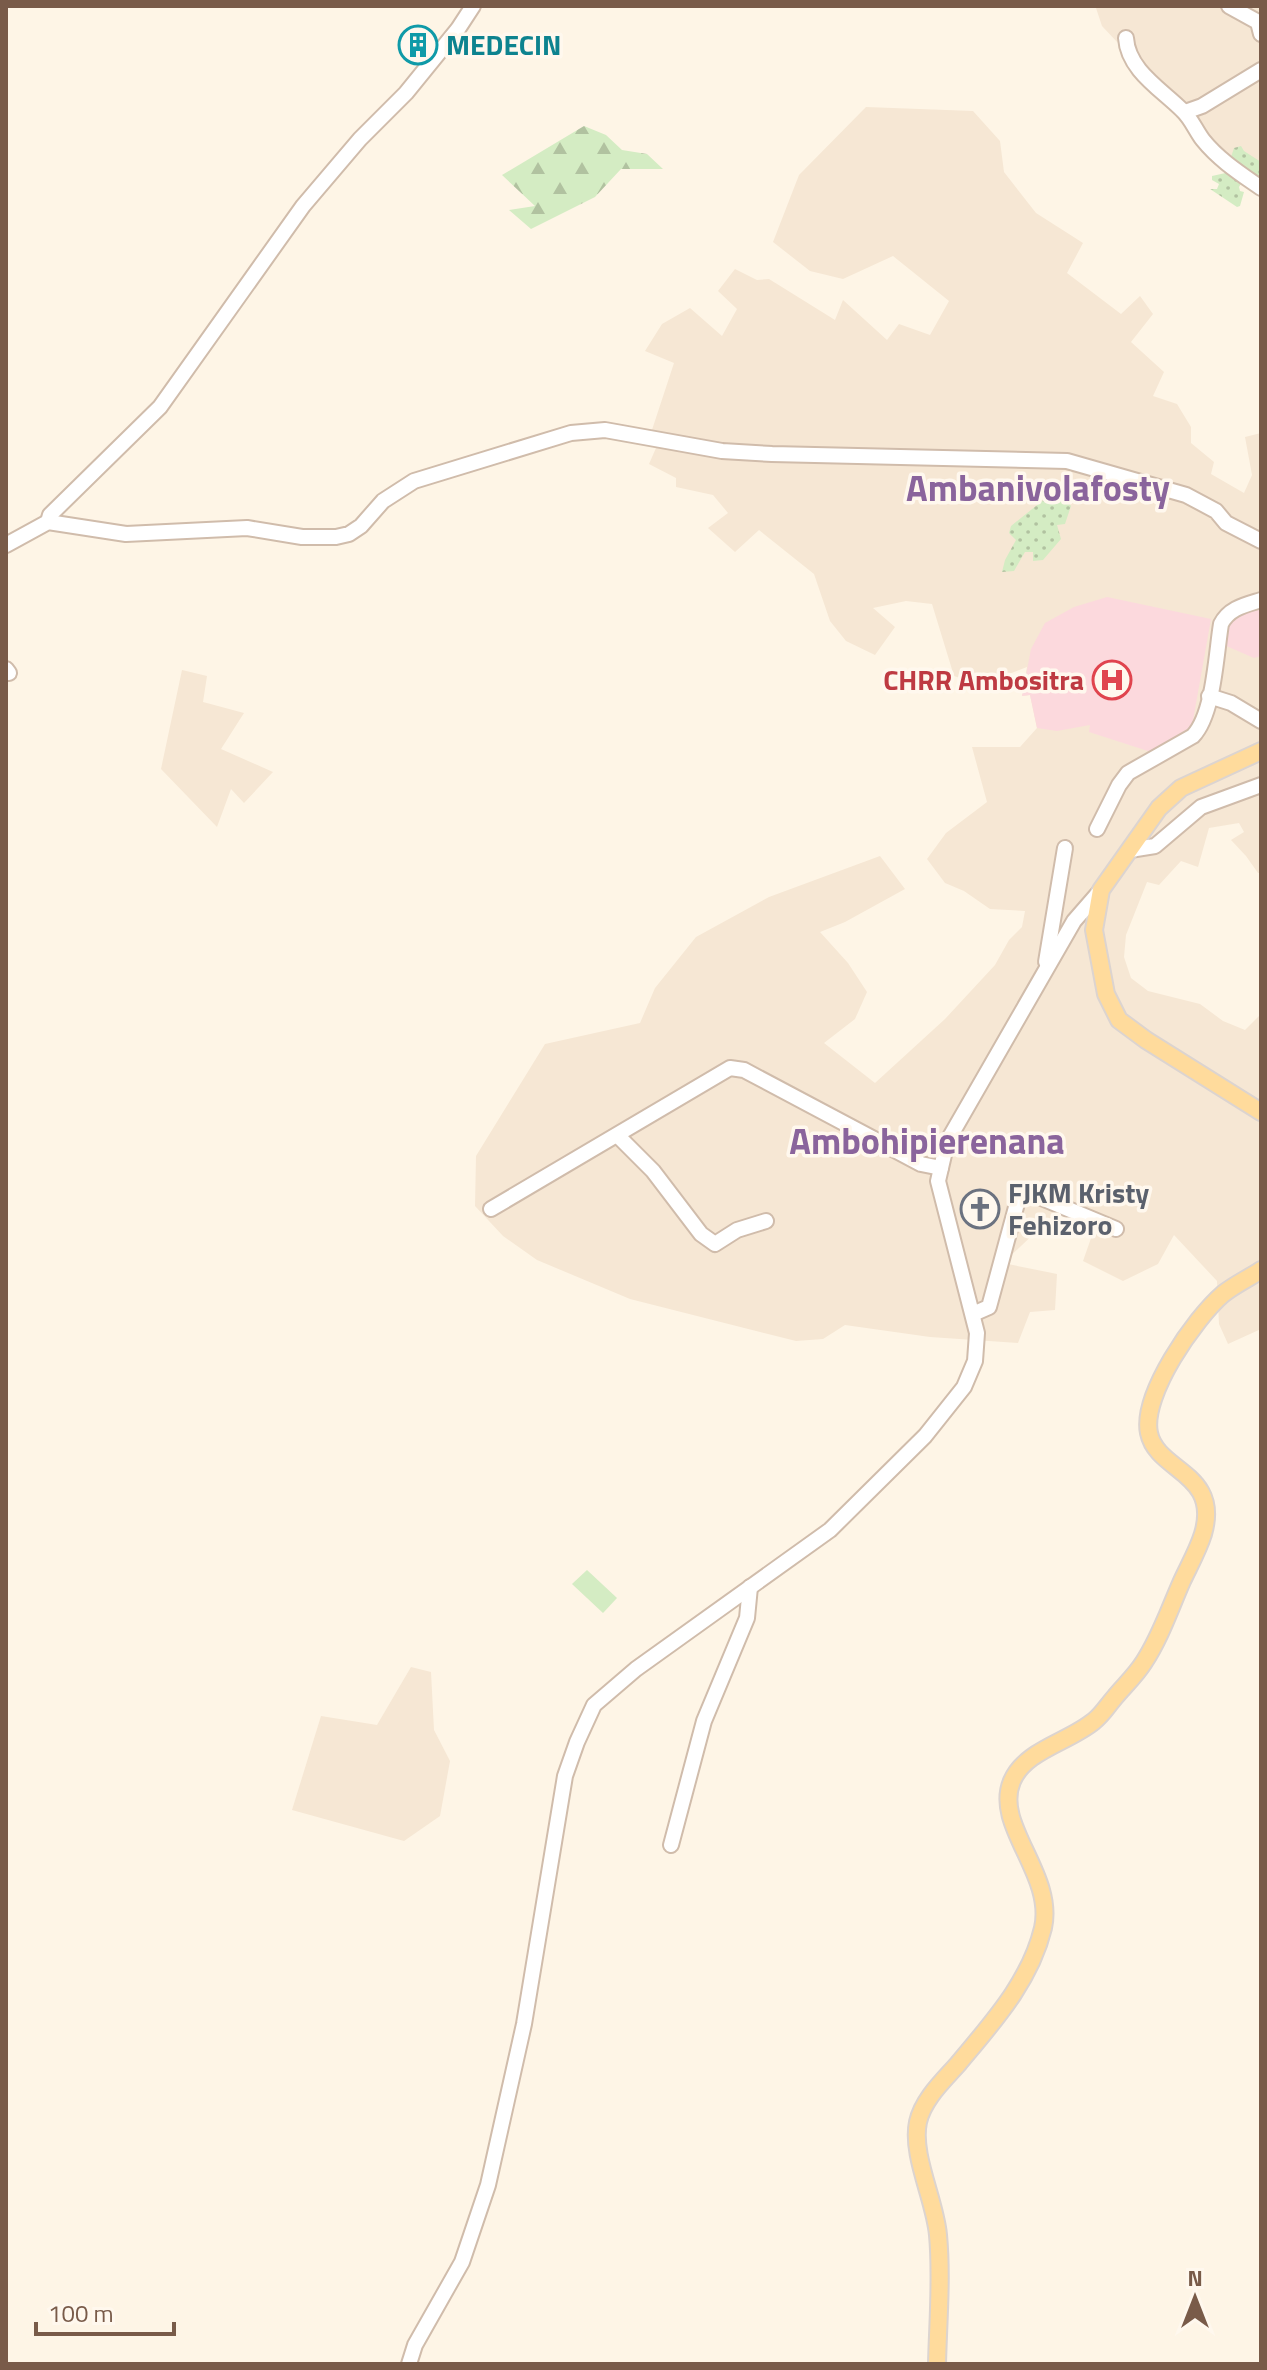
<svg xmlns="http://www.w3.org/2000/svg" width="1267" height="2370" font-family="'Titillium Web',sans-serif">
<defs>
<pattern id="grass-dots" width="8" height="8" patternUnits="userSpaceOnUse" patternTransform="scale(2)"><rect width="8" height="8" fill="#d4ecc3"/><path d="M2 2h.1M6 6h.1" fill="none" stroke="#b1c2a0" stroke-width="1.8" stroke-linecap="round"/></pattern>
<pattern id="forest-firs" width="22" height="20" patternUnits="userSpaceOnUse" patternTransform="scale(2)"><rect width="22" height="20" fill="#d4ecc3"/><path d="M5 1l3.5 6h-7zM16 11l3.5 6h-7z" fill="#b1c2a0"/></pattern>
</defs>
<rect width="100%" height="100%" fill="#fef5e6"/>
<!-- residential -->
<g fill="#f6e7d4">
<polygon points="1261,6 1261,186 1187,128 1136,62 1102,26 1096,8 1056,7"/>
<polygon points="866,107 973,111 1000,141 1004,172 1036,213 1083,243 1067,273 1121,314 1140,296 1153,314 1131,342 1164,372 1153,396 1177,404 1191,427 1191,443 1214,462 1211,474 1244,493 1252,475 1245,437 1261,433 1261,873 1258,873 1246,856 1231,840 1244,832 1239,823 1209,828 1198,867 1181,861 1159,885 1147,882 1126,935 1124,957 1131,978 1148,991 1200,1004 1223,1021 1245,1030 1261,1014 1261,1329 1228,1344 1219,1324 1217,1281 1174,1235 1158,1264 1123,1281 1083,1261 1096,1224 1058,1211 1003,1263 1057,1274 1055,1310 1030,1312 1018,1343 930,1337 845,1325 823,1339 796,1341 630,1299 537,1260 503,1236 475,1206 476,1156 545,1044 640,1023 655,988 696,937 769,897 880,856 905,889 845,922 820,932 848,963 867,992 855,1019 824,1043 875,1083 945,1019 995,965 1009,940 1022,927 1025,911 990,909 964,891 945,883 927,859 946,833 987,802 972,747 1020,747 1037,728 1030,695 1022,696 1027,667 980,685 954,676 932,604 906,601 873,608 895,627 875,655 846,641 830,621 814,574 759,530 735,552 708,528 728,513 713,495 676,487 676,478 649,464 656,448 647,445 674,363 645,351 662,324 690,308 722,336 737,309 718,291 735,269 757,280 769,279 835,320 843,300 887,340 899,324 930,335 949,301 893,256 843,279 810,271 773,242 799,175"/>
<polygon points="182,670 207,676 203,702 244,713 221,749 273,772 244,803 231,789 217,827 161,769"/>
<polygon points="411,1667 431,1672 434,1730 450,1761 440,1816 404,1841 292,1810 321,1716 377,1725"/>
</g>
<!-- medical -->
<g fill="#fcd9dd">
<polygon points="1107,597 1211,619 1192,726 1151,752 1089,732 1090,725 1057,731 1037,728 1030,695 1022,696 1031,649 1045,623 1074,607"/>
<polygon points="1261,604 1261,656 1254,658 1224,645 1229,623 1236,614"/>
</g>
<!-- grass -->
<g fill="url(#grass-dots)">
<polygon points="1241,146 1244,151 1261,162 1261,183 1231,157 1234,148"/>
<polygon points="1230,172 1242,182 1239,187 1240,191 1244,192 1240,206 1237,207 1210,189 1217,189 1219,184 1212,180 1212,176"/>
<polygon points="1057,489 1071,506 1065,524 1057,525 1061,539 1043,560 1033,561 1033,552 1025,552 1014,571 1002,572 1005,560 1016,540 1009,533 1011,526"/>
</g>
<!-- forest -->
<polygon fill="url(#forest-firs)" points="584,126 606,135 622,150 647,154 663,169 621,169 595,197 531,229 509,210 535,206 502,175"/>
<!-- pitch -->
<polygon fill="#d4ecc3" points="587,1570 617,1598 603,1613 572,1584"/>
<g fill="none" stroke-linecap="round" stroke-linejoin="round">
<!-- minor casing -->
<g stroke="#d0bcab" stroke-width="18">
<g id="minor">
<polyline points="1229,6 1258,22 1261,34"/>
<path d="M1126,38C1128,70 1161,89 1182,110C1191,118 1196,131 1203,140C1219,160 1241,174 1261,188"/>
<polyline points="1185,112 1202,106 1261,70"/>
<polyline points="48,522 50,515 160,407 303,206 360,139 406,93 458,29 473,6"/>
<polyline points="6,545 48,522 126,534 247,528 302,537 336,537 349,534 361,526 383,501 414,481 571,433 605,430 722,451 772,454 1067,461 1186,495 1216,511 1226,523 1261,541"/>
<polyline points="6,669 9,673"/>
<polyline points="1209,696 1231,703 1261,721"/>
<path d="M1097,829L1119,785L1128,773L1193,736C1214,714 1216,654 1221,624C1229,608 1245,605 1261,600"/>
<polyline points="1130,850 1155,846 1201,807 1261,785"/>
<polyline points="1046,962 1065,848"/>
<polyline points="618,1136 653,1171 701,1234 715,1244 737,1230 766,1221"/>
<polyline points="491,1209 730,1068 744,1070 921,1164 941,1168"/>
<polyline points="973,1314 989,1307 1019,1196 1022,1193 1032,1194 1116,1229"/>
<polyline points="671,1845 704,1721 747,1618 750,1587"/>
<polyline points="409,2364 415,2345 462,2262 488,2185 524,2024 565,1776 577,1742 594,1705 636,1669 830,1530 925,1436 964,1387 975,1361 977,1333 938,1181 947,1142 1074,921 1101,890"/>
</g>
</g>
<!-- major casing -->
<g stroke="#dcd4d0" stroke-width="20">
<g id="major">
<polyline points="1261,751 1181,788 1159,808 1101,890 1094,930 1106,994 1119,1020 1146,1040 1261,1112"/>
<path d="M937,2364C938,2322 942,2277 938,2235C935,2200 911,2155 918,2122C923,2099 944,2080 958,2064C992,2023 1030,1982 1043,1928C1055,1874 993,1825 1012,1781C1025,1750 1069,1742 1094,1721C1102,1715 1108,1705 1115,1697C1124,1686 1136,1675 1144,1662C1160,1638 1170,1608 1182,1581C1189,1566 1198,1550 1203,1534C1221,1472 1157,1472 1149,1433C1141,1395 1195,1318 1223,1294C1234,1285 1249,1278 1261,1270"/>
</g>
</g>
<!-- minor -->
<use href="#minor" stroke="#fff" stroke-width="14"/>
<!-- major -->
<use href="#major" stroke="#ffdb9c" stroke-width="16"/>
</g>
<!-- icons -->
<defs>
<g id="building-ring" transform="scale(2)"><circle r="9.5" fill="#fff8ee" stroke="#0f9aa8" stroke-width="1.5"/><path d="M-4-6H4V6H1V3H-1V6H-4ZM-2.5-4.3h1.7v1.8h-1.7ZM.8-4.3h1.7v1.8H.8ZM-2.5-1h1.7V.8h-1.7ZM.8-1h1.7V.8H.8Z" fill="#0f9aa8"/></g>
<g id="hospital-ring" transform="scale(2)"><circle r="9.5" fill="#fff8ee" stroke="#e0444e" stroke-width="1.5"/><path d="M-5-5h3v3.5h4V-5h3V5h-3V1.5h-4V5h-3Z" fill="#e0444e"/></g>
<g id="church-ring" transform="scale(2)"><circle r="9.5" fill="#fff8ee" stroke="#6b7280" stroke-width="1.5"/><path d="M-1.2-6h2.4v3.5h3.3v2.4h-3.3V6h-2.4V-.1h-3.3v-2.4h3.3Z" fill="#6b7280"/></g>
</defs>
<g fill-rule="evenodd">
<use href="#building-ring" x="418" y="45"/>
<use href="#hospital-ring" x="1112" y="680"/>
<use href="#church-ring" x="980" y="1209"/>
</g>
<g text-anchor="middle" stroke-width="7" stroke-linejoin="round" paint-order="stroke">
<!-- culture labels -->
<g font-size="28" font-weight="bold" fill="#0d838f" stroke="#fff8ee" text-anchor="start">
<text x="446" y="55">MEDECIN</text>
</g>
<!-- health labels -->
<g font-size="28" font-weight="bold" fill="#be3a42" stroke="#fff8ee" text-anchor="end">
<text x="1084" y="690">CHRR Ambositra</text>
</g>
<!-- worship labels -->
<g font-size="28" font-weight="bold" fill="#5b616d" stroke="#fff8ee" text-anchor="start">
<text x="1008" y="1203">FJKM Kristy<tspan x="1008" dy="32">Fehizoro</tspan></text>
</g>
<!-- district labels -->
<g font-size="36" font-weight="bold" fill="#8a649c" stroke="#fff8ee">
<text x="1038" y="501">Ambanivolafosty</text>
<text x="927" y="1154">Ambohipierenana</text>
</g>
</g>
<!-- border -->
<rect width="1267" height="2370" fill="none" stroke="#795b49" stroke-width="16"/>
<!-- north arrow -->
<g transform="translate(1195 2298)" stroke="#fff8ee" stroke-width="6" paint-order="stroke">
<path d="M0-6L14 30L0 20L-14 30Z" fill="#795b49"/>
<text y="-12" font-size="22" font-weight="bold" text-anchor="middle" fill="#795b49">N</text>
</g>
<!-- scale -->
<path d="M36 2322v12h138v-12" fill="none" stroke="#795b49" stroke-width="4"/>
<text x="48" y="2322" font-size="24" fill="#795b49" stroke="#fff8ee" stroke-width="6" paint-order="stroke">100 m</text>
</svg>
